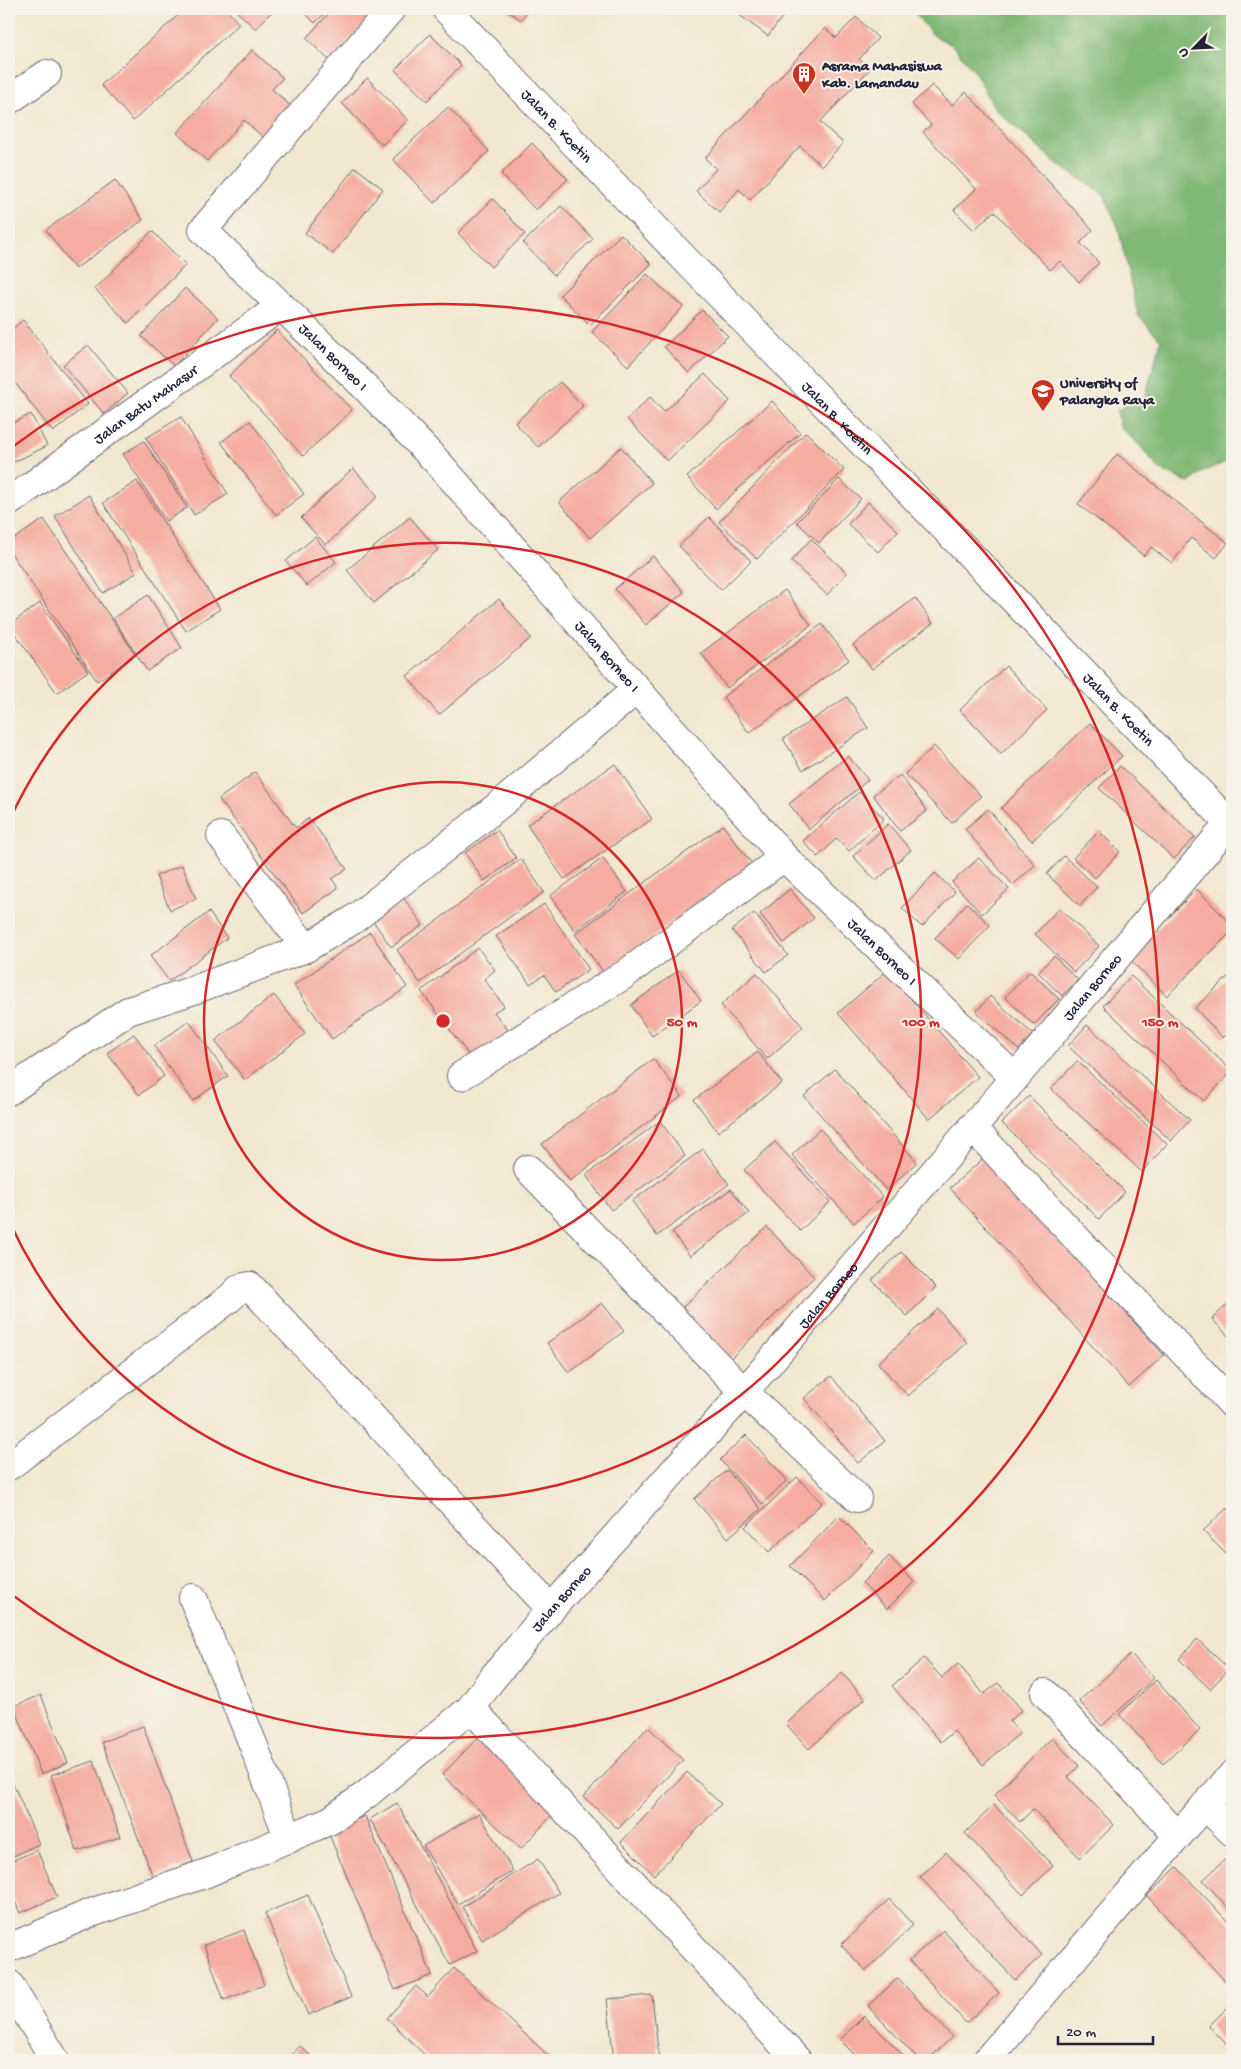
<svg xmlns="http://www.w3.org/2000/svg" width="1241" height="2069" font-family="'Gochi Hand',sans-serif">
<rect width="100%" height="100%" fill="#f7f3e8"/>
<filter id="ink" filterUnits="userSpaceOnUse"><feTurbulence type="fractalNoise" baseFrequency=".02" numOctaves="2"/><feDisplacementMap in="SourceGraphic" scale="10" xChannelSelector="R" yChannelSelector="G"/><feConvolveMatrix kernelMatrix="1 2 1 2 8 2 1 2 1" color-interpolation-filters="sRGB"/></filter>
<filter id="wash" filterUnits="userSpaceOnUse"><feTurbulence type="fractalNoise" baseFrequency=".0096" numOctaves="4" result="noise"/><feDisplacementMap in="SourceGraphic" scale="20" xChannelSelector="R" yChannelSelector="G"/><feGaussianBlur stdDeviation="1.12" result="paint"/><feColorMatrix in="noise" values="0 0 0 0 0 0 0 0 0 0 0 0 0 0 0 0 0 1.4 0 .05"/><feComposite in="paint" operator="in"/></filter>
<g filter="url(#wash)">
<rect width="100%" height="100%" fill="#f2e7d0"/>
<!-- forest -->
<polygon fill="#80b876" stroke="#516d58" points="911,9 1232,9 1232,454 1228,461 1204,471 1189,483 1159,469 1141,447 1120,427 1117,410 1145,397 1161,340 1138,316 1118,227 1104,195 1056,163 995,109 975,72 952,45 933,35"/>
<g id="blocks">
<!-- building -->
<g fill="#f5aca1">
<polygon points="185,9 226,9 239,24 133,121 101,85"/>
<polygon points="234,9 274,9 256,29"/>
<polygon points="301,9 329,9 315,23"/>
<polygon points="333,9 377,9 331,62 306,38"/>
<polygon points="505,9 529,9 521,20"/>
<polygon points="731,9 788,9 768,36"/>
<polygon points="856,17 878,38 859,59 870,69 820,122 843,143 822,166 800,146 750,200 739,189 719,212 696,191 716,169 705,158 825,28 836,38"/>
<polygon points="430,34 461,65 427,101 395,70"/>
<polygon points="252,50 283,78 272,89 294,109 266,140 244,120 207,161 177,133"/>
<polygon points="367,78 408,120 382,145 342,103"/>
<polygon points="932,85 952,105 966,92 1093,230 1080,243 1099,263 1079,282 1060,261 1050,270 994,211 974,230 954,210 976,189 923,132 931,125 912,104"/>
<polygon points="448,107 489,151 434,203 393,159"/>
<polygon points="532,143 568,179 536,210 501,174"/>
<polygon points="355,167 383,189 333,254 305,233"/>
<polygon points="115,180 143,220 75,269 46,230"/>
<polygon points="493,199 525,234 491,267 458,233"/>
<polygon points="561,206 593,239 554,275 523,243"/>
<polygon points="152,231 186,265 128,323 95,289"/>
<polygon points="621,234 651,264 590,325 560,295"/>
<polygon points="647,274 683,307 628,366 592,332"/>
<polygon points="185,288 218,318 174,366 141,336"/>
<polygon points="702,310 728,336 689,373 664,347"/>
<polygon points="23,320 88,404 53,432 9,375 9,332"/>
<polygon points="277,330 352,410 303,456 229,376"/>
<polygon points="88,345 128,393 104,414 63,365"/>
<polygon points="705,374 730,401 667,461 627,419 650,397 664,412"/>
<polygon points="560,382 583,406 538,447 515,423"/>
<polygon points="772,401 800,433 716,509 687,477"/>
<polygon points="31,414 47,446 10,464 9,425"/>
<polygon points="181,417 228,494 194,515 146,438"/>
<polygon points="250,421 304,494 276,515 221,442"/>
<polygon points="806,432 844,470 757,559 719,522"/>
<polygon points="144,441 187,508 166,521 123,454"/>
<polygon points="621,447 652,483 590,538 559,502"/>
<polygon points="1117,454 1228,543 1216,558 1191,538 1172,563 1151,547 1144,556 1078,504"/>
<polygon points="353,468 378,496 326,545 301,518"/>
<polygon points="839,479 861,499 819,543 797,522"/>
<polygon points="137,481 220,609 186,631 103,503"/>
<polygon points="89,495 136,573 103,593 55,516"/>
<polygon points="868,502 898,531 878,552 848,524"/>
<polygon points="410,517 438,550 374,603 347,570"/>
<polygon points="709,517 751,561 721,590 679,546"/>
<polygon points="44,519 136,655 97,681 9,550 9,542"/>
<polygon points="315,537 336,562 307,586 286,561"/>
<polygon points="811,539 847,573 827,595 791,561"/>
<polygon points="653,556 684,592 646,625 615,589"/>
<polygon points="785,590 811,625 727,688 701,653"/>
<polygon points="148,595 182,648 147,671 113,618"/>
<polygon points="915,598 933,623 872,669 853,645"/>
<polygon points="499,599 531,638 439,715 407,676"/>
<polygon points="40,603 88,671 57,693 9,625"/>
<polygon points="822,624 849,660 749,733 723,697"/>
<polygon points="1006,666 1047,710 1001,754 960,710"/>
<polygon points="847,697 868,728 803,770 783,739"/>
<polygon points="1090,723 1122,756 1032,841 1001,808"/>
<polygon points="934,746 981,796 952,823 905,774"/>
<polygon points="848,756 868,780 809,829 789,804"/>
<polygon points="615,764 652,819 564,879 527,825"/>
<polygon points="1120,766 1195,837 1174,859 1099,788"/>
<polygon points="255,772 296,828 309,818 347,869 332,879 338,888 303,913 219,799"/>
<polygon points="900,775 927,811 900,831 873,795"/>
<polygon points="859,792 884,819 849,851 837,838 818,857 803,841"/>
<polygon points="988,809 1035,865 1013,885 965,829"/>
<polygon points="888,824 911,850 876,881 853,856"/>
<polygon points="723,825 752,864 604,973 575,934"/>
<polygon points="497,830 516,858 484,881 465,853"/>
<polygon points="1099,831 1120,852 1095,878 1073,858"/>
<polygon points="1064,856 1097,887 1080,906 1047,874"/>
<polygon points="603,858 627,892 575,931 550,896"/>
<polygon points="979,858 1009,889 982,914 952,882"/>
<polygon points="521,859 544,892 420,983 397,950"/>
<polygon points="182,865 196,899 170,910 156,876"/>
<polygon points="935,873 955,892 922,927 902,908"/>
<polygon points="790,889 814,918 784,943 760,914"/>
<polygon points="1197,889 1232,925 1232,931 1167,996 1128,958"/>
<polygon points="400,893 423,925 391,947 369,915"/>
<polygon points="967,903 990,925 959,959 935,938"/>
<polygon points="544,904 589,969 556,992 544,975 530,984 496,936"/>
<polygon points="1059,908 1099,946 1074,972 1035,934"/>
<polygon points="209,912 227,938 169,981 150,956"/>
<polygon points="754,913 788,955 766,972 732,930"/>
<polygon points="370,932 407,987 332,1039 294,985"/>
<polygon points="478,948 495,970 484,979 504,1006 494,1012 508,1030 471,1058 421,991"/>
<polygon points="1054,956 1078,980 1062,996 1038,972"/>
<polygon points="679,970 701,1001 652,1036 631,1005"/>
<polygon points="887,971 978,1077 929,1119 838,1013"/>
<polygon points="1030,971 1059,999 1034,1025 1005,997"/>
<polygon points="757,973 803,1027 767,1059 721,1005"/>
<polygon points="1232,973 1232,1029 1223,1038 1195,1008"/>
<polygon points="1131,976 1232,1071 1204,1101 1103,1006"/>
<polygon points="274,995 305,1034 245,1080 215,1041"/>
<polygon points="990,996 1033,1034 1019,1050 976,1012"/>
<polygon points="189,1021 228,1076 193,1101 154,1046"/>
<polygon points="1087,1025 1190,1120 1171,1141 1068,1046"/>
<polygon points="134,1034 164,1076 139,1095 107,1053"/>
<polygon points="758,1052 782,1083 718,1132 694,1100"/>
<polygon points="653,1059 682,1096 570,1181 542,1144"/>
<polygon points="1077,1061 1167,1144 1142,1172 1051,1089"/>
<polygon points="835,1069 917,1162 886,1190 804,1096"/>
<polygon points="1029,1096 1125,1192 1099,1219 1002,1123"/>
<polygon points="660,1121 685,1156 611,1210 586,1175"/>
<polygon points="820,1129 883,1197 854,1223 792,1155"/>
<polygon points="775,1142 830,1202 800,1231 744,1170"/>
<polygon points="703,1149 729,1184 657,1236 632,1201"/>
<polygon points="985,1157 1164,1355 1129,1387 950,1188"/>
<polygon points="731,1189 749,1213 690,1256 672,1232"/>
<polygon points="767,1227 814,1277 728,1361 683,1307"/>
<polygon points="901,1252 936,1287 907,1316 872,1280"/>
<polygon points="1232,1300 1232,1340 1212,1319"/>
<polygon points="602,1303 624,1331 569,1373 547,1343"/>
<polygon points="938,1309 967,1343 908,1396 878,1363"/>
<polygon points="831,1376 885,1441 858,1463 804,1398"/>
<polygon points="746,1435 787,1480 762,1504 720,1460"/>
<polygon points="727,1470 761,1509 728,1538 694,1499"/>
<polygon points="797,1477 822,1503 769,1552 745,1527"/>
<polygon points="1227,1508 1232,1513 1232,1560 1203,1531"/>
<polygon points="839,1516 874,1551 825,1601 790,1566"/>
<polygon points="889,1556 914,1582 887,1609 862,1583"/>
<polygon points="1197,1639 1229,1669 1210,1689 1179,1659"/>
<polygon points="1131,1654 1154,1678 1102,1726 1079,1701"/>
<polygon points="924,1658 942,1678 958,1664 984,1694 998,1683 1022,1710 1009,1721 1020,1733 983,1765 954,1731 941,1742 892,1686"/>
<polygon points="842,1673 865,1699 809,1749 786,1724"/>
<polygon points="1156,1680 1200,1730 1163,1764 1119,1714"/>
<polygon points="41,1695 68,1763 41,1774 14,1706"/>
<polygon points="143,1726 193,1862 153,1877 102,1742"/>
<polygon points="648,1727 683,1760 618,1829 584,1797"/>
<polygon points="482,1733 560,1806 521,1849 442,1775"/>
<polygon points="1052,1738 1079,1766 1068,1777 1114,1825 1080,1858 1033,1809 1020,1822 994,1795"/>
<polygon points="94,1761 120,1837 77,1851 51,1775"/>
<polygon points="687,1772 721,1804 654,1875 621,1842"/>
<polygon points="9,1774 39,1844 9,1858"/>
<polygon points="397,1803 477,1951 450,1965 370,1819"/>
<polygon points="994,1805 1053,1866 1023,1895 965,1833"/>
<polygon points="479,1813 513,1871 458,1904 423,1846"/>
<polygon points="365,1816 432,1975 395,1990 328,1832"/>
<polygon points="37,1850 57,1897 20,1913 9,1888 9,1862"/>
<polygon points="946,1852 1042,1955 1015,1980 920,1877"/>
<polygon points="1232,1853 1232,1912 1203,1880"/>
<polygon points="538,1859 559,1893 482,1940 462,1907"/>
<polygon points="1177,1867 1232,1926 1232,1978 1227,1983 1147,1896"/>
<polygon points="308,1895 351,1997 308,2015 265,1913"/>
<polygon points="889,1899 913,1925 866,1971 841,1945"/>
<polygon points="244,1930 264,1985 224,2000 204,1945"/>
<polygon points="943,1930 999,1993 966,2023 910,1960"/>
<polygon points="454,1968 553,2060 430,2060 387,2018 416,1986 428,1997"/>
<polygon points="898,1978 952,2037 928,2060 919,2060 868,2006"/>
<polygon points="652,1995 659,2060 614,2060 607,1999"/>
<polygon points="1232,2003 1232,2050 1209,2026"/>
<polygon points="864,2016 908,2060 860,2060 840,2040"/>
<polygon points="300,2046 316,2060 287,2060"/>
</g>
</g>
</g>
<g filter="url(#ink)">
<use href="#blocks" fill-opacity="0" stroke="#6b676f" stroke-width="1"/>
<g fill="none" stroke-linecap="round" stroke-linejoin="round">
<!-- minor casing -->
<g stroke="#6b676f" stroke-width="30">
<g id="minor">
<path id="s1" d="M391,9L203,230L365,387L441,466L784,857L1015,1078"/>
<path id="s2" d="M446,9L680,254L1232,826"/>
<polyline points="9,100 47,74"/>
<path id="s3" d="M9,502L281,306"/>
<polyline points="221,836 306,948"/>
<polyline points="461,1076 624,975 784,857"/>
<polyline points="9,1091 128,1011 191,991 306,948 353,920 503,802 637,689"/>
<polyline points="972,1127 1232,1404"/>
<polyline points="528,1169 744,1392 857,1498"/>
<polyline points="9,1466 230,1298 240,1288 250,1286 551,1609"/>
<polyline points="193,1598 253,1744 289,1839"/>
<polyline points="1045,1693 1178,1836"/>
<polyline points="471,1708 797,2060"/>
<polyline points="1205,1805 1232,1832"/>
<path id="s4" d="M9,1948L88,1914L207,1873L331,1820L367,1794L471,1708L491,1680L551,1609L744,1392L1015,1078L1232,820"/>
<polyline points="9,1984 55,2060"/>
<polyline points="987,2060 1178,1836 1232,1775"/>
</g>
</g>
<!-- minor -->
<use href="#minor" stroke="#fff" stroke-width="28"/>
</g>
</g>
<!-- distance rings -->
<g fill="none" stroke="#d62828" stroke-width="2.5">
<circle cx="443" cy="1021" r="239"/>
<path d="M10 819A478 478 0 1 1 10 1223"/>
<path d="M11 448A717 717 0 1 1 11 1594"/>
</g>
<!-- icons -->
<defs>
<g id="building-pin" transform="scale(1.25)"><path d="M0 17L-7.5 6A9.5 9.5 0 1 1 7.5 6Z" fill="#c8321e" stroke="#f7f3e8"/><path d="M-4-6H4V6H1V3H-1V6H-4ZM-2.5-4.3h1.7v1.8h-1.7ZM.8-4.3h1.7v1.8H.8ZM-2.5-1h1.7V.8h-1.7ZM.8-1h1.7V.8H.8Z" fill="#fff"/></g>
<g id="university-pin" transform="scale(1.25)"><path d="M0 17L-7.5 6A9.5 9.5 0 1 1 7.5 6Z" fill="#c8321e" stroke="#f7f3e8"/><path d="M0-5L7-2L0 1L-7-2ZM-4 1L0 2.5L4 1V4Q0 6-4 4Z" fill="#fff"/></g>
</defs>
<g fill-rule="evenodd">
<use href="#building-pin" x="804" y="74"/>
<use href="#university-pin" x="1043" y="391"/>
</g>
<g text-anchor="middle" stroke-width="4" stroke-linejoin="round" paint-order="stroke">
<!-- poi labels -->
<g font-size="15" font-weight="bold" fill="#22223b" stroke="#f7f3e8" text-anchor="start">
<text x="822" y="70">Asrama Mahasiswa<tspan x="822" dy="17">Kab. Lamandau</tspan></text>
<text x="1060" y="387">University of<tspan x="1060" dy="17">Palangka Raya</tspan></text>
</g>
<!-- street labels -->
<g font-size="15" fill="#22223b" stroke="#f7f3e8">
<text dy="5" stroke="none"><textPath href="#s2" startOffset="161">Jalan B. Koetin</textPath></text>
<text dy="5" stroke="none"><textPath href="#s1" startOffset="472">Jalan Borneo I</textPath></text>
<text dy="5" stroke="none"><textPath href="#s3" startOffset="168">Jalan Batu Mahasur</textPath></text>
<text dy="5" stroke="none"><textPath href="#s2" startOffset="566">Jalan B. Koetin</textPath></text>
<text dy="5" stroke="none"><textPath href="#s1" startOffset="878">Jalan Borneo I</textPath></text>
<text dy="5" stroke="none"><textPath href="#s2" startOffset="971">Jalan B. Koetin</textPath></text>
<text dy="5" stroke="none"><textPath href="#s1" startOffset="1282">Jalan Borneo I</textPath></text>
<text dy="5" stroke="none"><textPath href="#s4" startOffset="1478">Jalan Borneo</textPath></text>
<text dy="5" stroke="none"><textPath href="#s4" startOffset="1072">Jalan Borneo</textPath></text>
<text dy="5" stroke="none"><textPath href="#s4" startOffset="668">Jalan Borneo</textPath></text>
</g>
</g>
<circle cx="443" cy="1021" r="8" fill="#d62828" stroke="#f7f3e8" stroke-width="2.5"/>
<g font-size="15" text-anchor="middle" font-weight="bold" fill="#d62828" stroke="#f7f3e8" stroke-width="4" stroke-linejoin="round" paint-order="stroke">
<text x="682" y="1026">50 m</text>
<text x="921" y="1026">100 m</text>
<text x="1160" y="1026">150 m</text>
</g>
<!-- margin -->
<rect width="1241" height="2069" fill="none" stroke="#f7f3e8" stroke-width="30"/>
<!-- north arrow -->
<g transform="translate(1194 48) rotate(246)" stroke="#f7f3e8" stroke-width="4" paint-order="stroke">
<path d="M0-4L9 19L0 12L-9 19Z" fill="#22223b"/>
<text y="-8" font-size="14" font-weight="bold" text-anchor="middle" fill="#22223b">U</text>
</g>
<!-- scale -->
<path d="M1058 2036v8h95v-8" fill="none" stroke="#22223b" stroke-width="2.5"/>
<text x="1066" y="2036" font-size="15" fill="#22223b" stroke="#f7f3e8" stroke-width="4" paint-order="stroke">20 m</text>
</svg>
